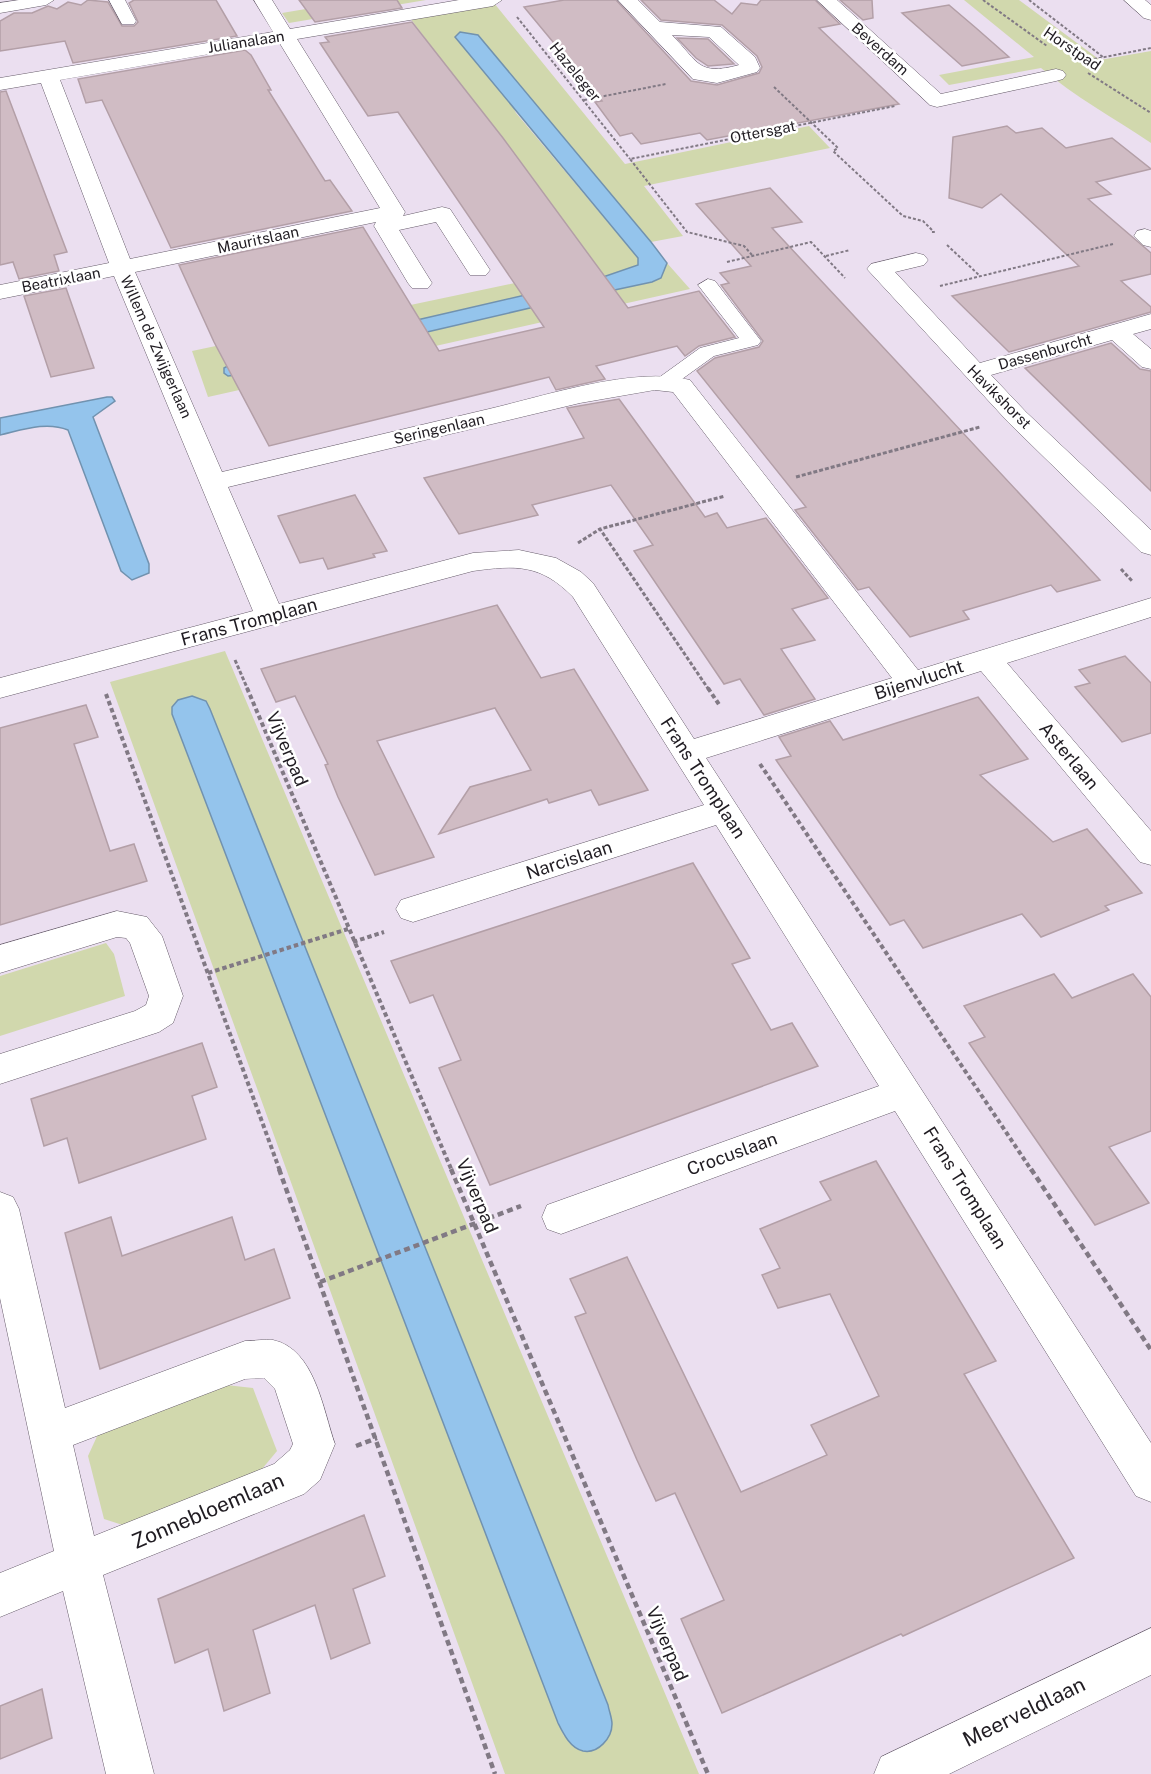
<svg xmlns="http://www.w3.org/2000/svg" width="1151" height="1774" font-family="'Public Sans',sans-serif">
<rect width="100%" height="100%" fill="#ebdff0"/>
<!-- green -->
<g fill="#d1d8ad" fill-rule="evenodd">
<polygon points="359,0 426,0 289,23 282,13"/>
<path d="M964,0H1019L1100,60L1151,51V143C1114,118 1075,97 1041,68L949,85L939,75L1034,57Z"/>
<polygon points="494,3 625,164 809,126 830,148 644,186 683,236 651,242 478,35 516,113 638,258 639,265 603,277 235,362 246,374 530,308 652,282 665,269 667,263 690,289 208,397 192,351 581,269 485,118 410,18"/>
<path d="M225,651L699,1774H505L110,682ZM206,701L608,1705L612,1726L564,1736L558,1723L172,714Z"/>
<polygon points="106,943 114,954 125,996 0,1036 0,976"/>
<polygon points="226,1385 253,1388 277,1451 257,1475 135,1529 104,1519 88,1456 99,1432"/>
</g>
<!-- water -->
<g fill="#94c4ec" stroke="#7192af" stroke-width="1.5">
<polygon points="460,32 478,35 651,242 667,263 661,278 652,282 530,308 246,374 228,376 224,373 224,368 235,362 603,277 638,265 638,258 455,37"/>
<path d="M107,397H112L115,401L93,417L149,564V573L132,580L121,571L68,430C46,421 22,430 0,435V418Z"/>
<path d="M192,696L206,701L210,709L608,1705C609,1711 612,1718 612,1724C612,1738 598,1754 583,1751C570,1748 563,1733 558,1723L172,714V707L178,700Z"/>
</g>
<!-- building -->
<g fill="#d0bcc4" stroke="#b39fa7" stroke-width="1.5">
<polygon points="88,0 108,2 122,26 134,26 138,22 129,3 134,0 216,0 237,36 73,63 65,41 0,51 0,21 14,13 32,13 48,6 57,9 68,2 81,5"/>
<polygon points="299,0 397,0 402,8 315,22"/>
<polygon points="564,0 616,0 691,81 717,85 759,73 762,67 757,56 722,25 661,20 641,0 714,0 732,14 741,3 757,5 761,0 815,0 840,24 819,28 899,104 707,140 700,133 641,144 632,133 620,136 595,102 602,101 524,7"/>
<polygon points="840,0 872,0 873,18 863,20"/>
<polygon points="949,5 976,28 1009,57 962,66 902,13"/>
<polygon points="412,22 503,138 628,308 699,291 735,337 699,346 685,356 677,346 596,366 605,379 556,390 549,377 269,446 214,342 179,265 363,227 439,351 544,327 398,112 368,116 320,43 329,42 325,37"/>
<polygon points="677,38 708,39 734,64 708,66 696,58"/>
<polygon points="245,50 251,55 271,90 268,90 325,181 330,180 352,211 171,248 102,100 86,103 78,79"/>
<polygon points="6,91 67,252 54,255 59,271 19,279 13,262 0,265 0,92"/>
<polygon points="1007,126 1016,133 1042,128 1066,148 1112,138 1151,169 1096,182 1111,194 1088,199 1151,253 1151,274 1121,281 1151,307 1151,312 1009,352 952,296 1079,266 1001,194 982,208 949,198 953,137"/>
<polygon points="770,188 802,222 772,228 1100,580 1057,592 1051,585 963,611 969,619 910,637 869,587 858,590 795,510 806,507 697,371 715,358 759,347 763,341 721,285 729,283 720,273 751,266 696,204"/>
<polygon points="66,288 94,368 51,377 24,296"/>
<polygon points="1111,343 1140,369 1151,371 1151,491 1025,368"/>
<polygon points="619,399 705,517 717,513 727,528 766,518 828,598 792,609 815,640 781,649 815,699 764,715 740,679 724,684 634,551 653,545 611,485 532,505 538,515 459,534 424,478 584,438 567,408"/>
<polygon points="355,495 387,551 373,554 375,557 328,569 323,558 300,563 278,516"/>
<polygon points="497,605 541,678 574,669 648,790 599,805 591,790 549,803 547,799 439,834 470,787 531,770 495,708 377,741 434,857 375,875 338,797 325,765 328,764 295,696 276,702 261,669"/>
<polygon points="1125,656 1151,683 1151,733 1122,742 1075,687 1090,683 1079,670"/>
<polygon points="978,697 1028,759 980,775 1053,842 1087,829 1142,893 1105,906 1109,910 1041,937 1022,914 923,948 904,920 890,925 812,812 776,760 791,756 779,737 830,721 843,740"/>
<polygon points="86,705 98,737 74,744 110,851 134,844 147,881 0,925 0,728"/>
<polygon points="693,863 750,958 732,964 771,1030 792,1023 818,1066 490,1185 439,1068 461,1060 433,995 410,1003 391,961"/>
<polygon points="1054,974 1072,998 1133,974 1151,997 1151,1131 1109,1147 1149,1203 1095,1225 969,1043 985,1037 964,1006"/>
<polygon points="202,1043 217,1087 192,1096 206,1139 79,1183 67,1138 44,1146 31,1099"/>
<polygon points="876,1161 996,1361 964,1374 1074,1558 903,1636 901,1634 722,1713 681,1619 724,1600 675,1493 656,1501 637,1460 575,1317 586,1313 570,1279 627,1257 741,1492 827,1455 811,1425 879,1396 830,1294 778,1308 762,1275 780,1268 760,1229 831,1200 820,1182"/>
<polygon points="111,1217 122,1256 232,1217 245,1260 274,1249 290,1298 100,1369 65,1233"/>
<polygon points="364,1515 385,1576 353,1589 370,1643 331,1659 315,1605 253,1630 270,1693 224,1711 208,1649 175,1663 158,1599"/>
<polygon points="42,1689 52,1738 0,1759 0,1706"/>
</g>
<g fill="none" stroke-linecap="round" stroke-linejoin="round">
<!-- lane casing -->
<g stroke="#665c6a" stroke-width="1">
<g id="lane">
<polygon points="19,0 54,0 46,5 0,13 0,3"/>
<polygon points="109,0 125,0 136,21 134,24 122,24"/>
<polygon points="708,279 715,281 761,341 758,345 714,356 671,387 657,387 654,383 657,379 700,348 739,338 698,285"/>
</g>
</g>
<!-- street casing -->
<g stroke="#665c6a" stroke-width="1">
<g id="street">
<path d="M254,0H272L290,29L459,0H502L493,6L297,39L405,212L403,216L442,207L450,209L490,270L486,275H470L436,222L399,230L432,283L428,288H412L408,283L374,226L376,222L135,272L222,472C311,451 400,430 489,409C545,396 634,366 690,380L918,670L1151,598V617L1007,663L1151,831V865L1140,862L981,671L706,758L1151,1443V1502L1136,1496L895,1111L561,1234L547,1229L542,1217L547,1205L879,1086L716,825L413,922L401,918L396,909L401,900L704,805L573,597C541,564 516,565 473,571L0,698V678L253,611L114,276L0,299V285L109,263L41,83L0,90V78L273,32ZM279,42L380,208L130,259L60,80ZM655,390L673,392L892,678L694,739L593,583L581,572L556,558L519,550L473,553L279,604L228,487L580,403Z"/>
<path d="M618,0H638L660,22L721,27L755,57L760,68L757,72L717,83L693,79ZM672,35L709,37L739,65C698,76 699,63 672,35Z"/>
<polygon points="817,0 837,0 941,94 1056,69 1063,71 1066,75 1063,79 1056,81 937,107 930,105"/>
<polygon points="1124,0 1145,0 1151,5 1151,20 1144,18"/>
<polygon points="1145,229 1151,231 1151,247 1143,245 1134,236 1137,231"/>
<polygon points="916,253 924,255 928,260 924,265 895,272 980,363 1151,314 1151,329 1133,334 1151,349 1151,369 1142,367 1112,340 991,375 1026,412 1151,530 1151,555 1141,552 1008,422 867,269 871,264"/>
<polygon points="117,911 147,917 162,936 183,996 173,1023 159,1032 0,1084 0,1054 135,1011 146,1005 149,996 130,943 126,938 117,937 0,973 0,945"/>
<path d="M0,1192L13,1197L19,1209L65,1408L245,1341C254,1341 265,1339 273,1340C315,1349 323,1410 335,1444L320,1480L304,1494L103,1575L154,1774H106L63,1591L0,1617V1573L54,1551L0,1298ZM264,1378L275,1389L293,1444L290,1450L274,1464L94,1536L73,1445L245,1379Z"/>
<polygon points="1151,1628 1151,1675 949,1774 874,1774 881,1757"/>
</g>
</g>
<!-- path-far3 -->
<g stroke="#817984" stroke-width="2" stroke-dasharray="3 2" stroke-linecap="butt">
<polyline points="983,0 1047,46"/>
<polyline points="1029,0 1103,57"/>
<polyline points="517,17 630,159"/>
<polyline points="1084,61 1151,48"/>
<polyline points="1088,73 1151,113"/>
<polyline points="774,87 838,148 833,151 903,216 923,221 934,232 931,232"/>
<polyline points="584,100 666,84"/>
<polyline points="947,245 980,276"/>
<polyline points="752,255 744,246 687,232 630,159 895,106"/>
<polyline points="826,256 850,250"/>
<polyline points="727,262 811,242 845,278"/>
<polyline points="940,286 1113,244"/>
</g>
<!-- path-far2 -->
<g stroke="#817984" stroke-width="3" stroke-dasharray="4 2" stroke-linecap="butt">
<polyline points="796,477 980,427"/>
<polyline points="578,543 600,529"/>
<polyline points="1121,569 1132,581"/>
<polyline points="235,660 248,690"/>
<polyline points="709,690 600,529 725,496"/>
</g>
<!-- path-far1 -->
<g stroke="#817984" stroke-width="4" stroke-dasharray="4.5 3" stroke-linecap="butt">
<polyline points="247,688 452,1171"/>
<polyline points="708,688 720,706"/>
<polyline points="106,694 280,1171"/>
<polyline points="760,764 1032,1171"/>
<polyline points="353,942 384,932"/>
<polyline points="208,973 348,929"/>
</g>
<!-- path -->
<g stroke="#817984" stroke-width="4.5" stroke-dasharray="6 4" stroke-linecap="butt">
<polyline points="279,1169 495,1774"/>
<polyline points="451,1169 708,1774"/>
<polyline points="1031,1169 1151,1350"/>
<polyline points="320,1282 521,1206"/>
<polyline points="356,1446 377,1438"/>
</g>
<!-- lane -->
<use href="#lane" fill="#fff" fill-rule="evenodd"/>
<!-- street -->
<use href="#street" fill="#fff" fill-rule="evenodd"/>
</g>
<g text-anchor="middle" stroke-width="5" stroke-linejoin="round" paint-order="stroke">
<!-- far-street labels -->
<g font-size="15" fill="#201c22" stroke="#fff">
<text transform="translate(246 42) rotate(-9)" y="5">Julianalaan</text>
<text transform="translate(880 49) rotate(42)" y="5">Beverdam</text>
<text transform="translate(1072 49) rotate(34)" y="5">Horstpad</text>
<text transform="translate(575 72) rotate(51)" y="5">Hazeleger</text>
<text transform="translate(763 132) rotate(-11)" y="5">Ottersgat</text>
<text transform="translate(258 240) rotate(-12)" y="5">Mauritslaan</text>
<text transform="translate(61 280) rotate(-11)" y="5">Beatrixlaan</text>
<text transform="translate(156 347) rotate(66)" y="5">Willem de Zwijgerlaan</text>
<text transform="translate(1045 352) rotate(-16)" y="5">Dassenburcht</text>
<text transform="translate(999 397) rotate(45)" y="5">Havikshorst</text>
<text transform="translate(439 429) rotate(-13)" y="5">Seringenlaan</text>
</g>
<!-- street labels -->
<g font-size="18" fill="#201c22" stroke="#fff">
<text transform="translate(249 622) rotate(-15)" y="6">Frans Tromplaan</text>
<text transform="translate(919 680) rotate(-18)" y="6">Bijenvlucht</text>
<text transform="translate(287 749) rotate(67)" y="6">Vijverpad</text>
<text transform="translate(1069 756) rotate(50)" y="6">Asterlaan</text>
<text transform="translate(703 778) rotate(57)" y="6">Frans Tromplaan</text>
<text transform="translate(569 860) rotate(-18)" y="6">Narcislaan</text>
<text transform="translate(732 1154) rotate(-20)" y="6">Crocuslaan</text>
<text transform="translate(965 1188) rotate(58)" y="6">Frans Tromplaan</text>
<text transform="translate(477 1196) rotate(67)" y="6">Vijverpad</text>
<text transform="translate(667 1644) rotate(67)" y="6">Vijverpad</text>
</g>
<!-- near-street labels -->
<g font-size="21" fill="#201c22" stroke="#fff">
<text transform="translate(208 1511) rotate(-23)" y="7">Zonnebloemlaan</text>
<text transform="translate(1024 1712) rotate(-26)" y="7">Meerveldlaan</text>
</g>
</g>
</svg>
